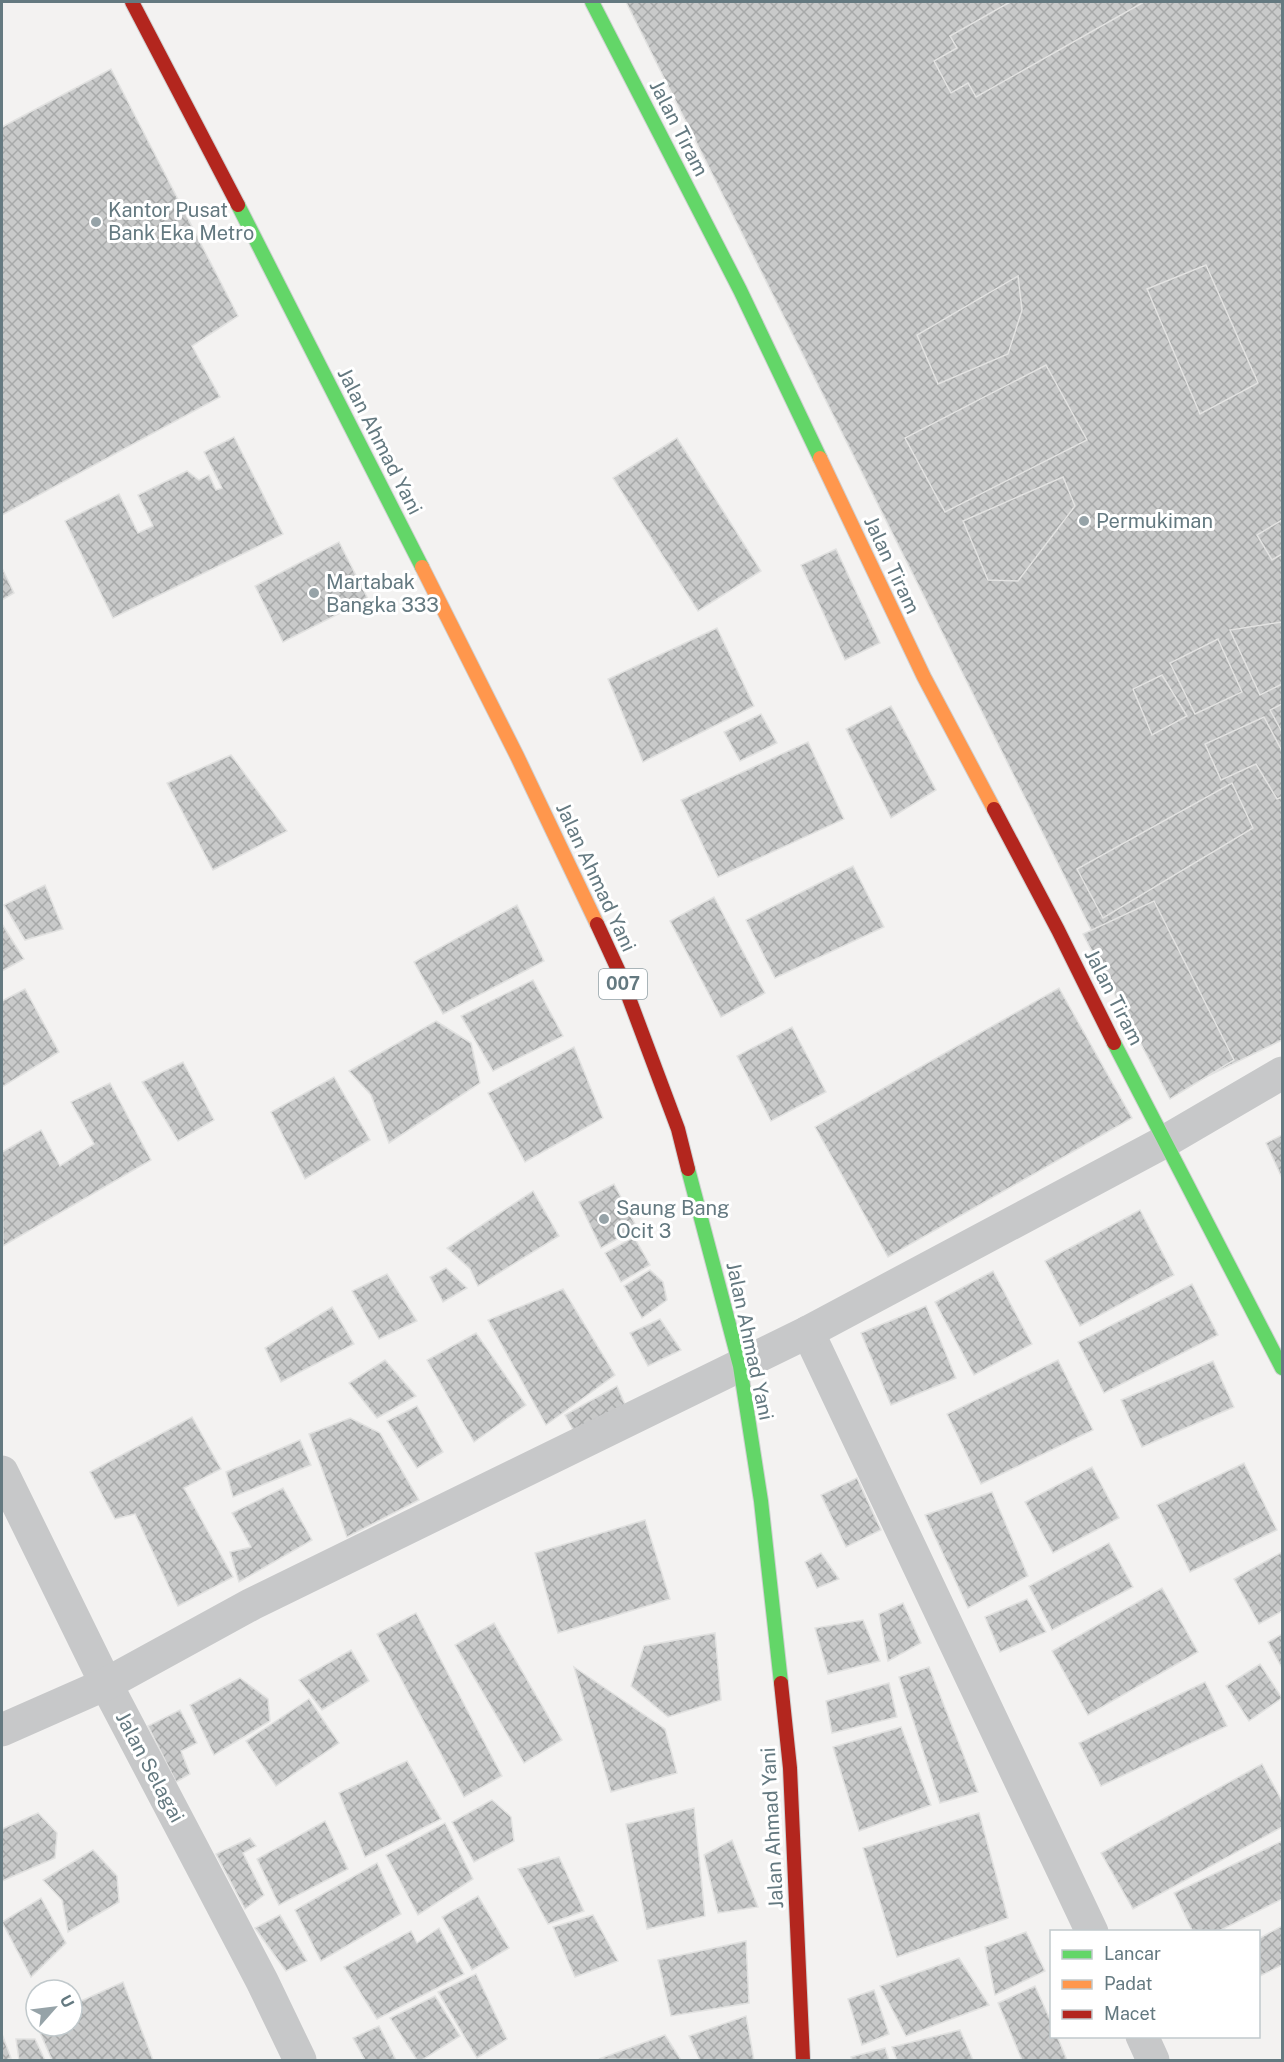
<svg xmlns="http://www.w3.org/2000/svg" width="1284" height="2062" font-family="'Public Sans',sans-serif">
<defs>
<pattern id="building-cross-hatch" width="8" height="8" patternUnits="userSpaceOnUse" patternTransform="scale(1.5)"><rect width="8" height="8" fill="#c9caca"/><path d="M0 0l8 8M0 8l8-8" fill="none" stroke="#a7a9a9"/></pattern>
</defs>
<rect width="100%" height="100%" fill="#f3f2f1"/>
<!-- building -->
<g fill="url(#building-cross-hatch)" stroke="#e2e2e1" stroke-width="1.5">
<polygon points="626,2 1282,2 1282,1040 1173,1093"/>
<polygon points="1010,2 1144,2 976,97 968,83 951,93 934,61 957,48 950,36"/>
<polygon points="111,69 238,316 192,346 220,397 2,515 2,127"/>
<polygon points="1206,265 1258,383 1200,414 1147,289"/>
<polygon points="1018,276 1022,310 1008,354 938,384 917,335"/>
<polygon points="1046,365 1087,440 945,512 905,438"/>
<polygon points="234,437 283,534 113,618 65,521 119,494 138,533 153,526 138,495 187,471 199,480 209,475 216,490 222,488 204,452"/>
<polygon points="677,438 761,571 698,611 613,478"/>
<polygon points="1063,477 1075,506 1018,581 988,580 963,521"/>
<polygon points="1282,520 1282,554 1272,560 1257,535"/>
<polygon points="339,542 368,599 283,642 255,586"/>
<polygon points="836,549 880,643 845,660 801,565"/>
<polygon points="2,568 14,593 2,600"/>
<polygon points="1282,622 1282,684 1260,695 1230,630"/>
<polygon points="717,628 754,706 643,762 608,679"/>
<polygon points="1218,639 1242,692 1195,714 1170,663"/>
<polygon points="1162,675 1187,716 1152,735 1133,689"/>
<polygon points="1282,704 1282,732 1270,710"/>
<polygon points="891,706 936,790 891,818 846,729"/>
<polygon points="761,714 777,743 740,761 724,732"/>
<polygon points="1264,717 1282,751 1282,797 1277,799 1256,764 1221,780 1205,744"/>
<polygon points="808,742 844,819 718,877 681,800"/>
<polygon points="231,755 287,831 213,870 167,783"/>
<polygon points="1232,783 1253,828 1103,918 1077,869"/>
<polygon points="853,866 884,927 775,978 746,920"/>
<polygon points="45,885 63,929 25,940 4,905"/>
<polygon points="714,897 765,993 721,1017 670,921"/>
<polygon points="1154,901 1234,1060 1170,1099 1083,934"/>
<polygon points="517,905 544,961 443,1014 414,962"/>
<polygon points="2,924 24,959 2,971"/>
<polygon points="533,980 563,1036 493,1071 461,1016"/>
<polygon points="1059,988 1132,1118 888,1257 815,1127"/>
<polygon points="25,989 59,1052 2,1087 2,1001"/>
<polygon points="436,1021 471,1043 480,1083 389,1143 371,1095 349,1071"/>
<polygon points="792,1027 826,1092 771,1121 737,1056"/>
<polygon points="574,1047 603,1118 525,1162 488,1093"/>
<polygon points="183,1062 214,1120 178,1141 142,1082"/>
<polygon points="334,1077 370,1140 305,1179 271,1112"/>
<polygon points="110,1083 151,1160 3,1246 2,1152 41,1130 60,1166 94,1144 71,1102"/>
<polygon points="1282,1135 1282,1178 1266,1143"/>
<polygon points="614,1184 637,1228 601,1248 579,1202"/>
<polygon points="533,1191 559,1236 478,1286 470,1269 447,1248"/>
<polygon points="1140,1210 1174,1275 1080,1326 1045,1261"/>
<polygon points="634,1237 650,1265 621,1282 605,1253"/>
<polygon points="446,1268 467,1288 443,1302 430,1277"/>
<polygon points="650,1270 663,1282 667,1300 642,1318 624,1286"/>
<polygon points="993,1271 1032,1344 974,1375 935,1302"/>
<polygon points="387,1274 417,1321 379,1339 352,1291"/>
<polygon points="1192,1284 1218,1335 1104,1393 1078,1342"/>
<polygon points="563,1289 615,1375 546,1425 488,1320"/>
<polygon points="926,1306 956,1378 891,1405 861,1333"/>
<polygon points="332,1307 354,1344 281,1382 265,1348"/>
<polygon points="660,1319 681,1350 648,1366 630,1333"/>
<polygon points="476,1333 526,1405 474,1442 427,1360"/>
<polygon points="385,1360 416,1396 377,1418 349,1383"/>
<polygon points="1058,1360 1093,1430 981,1484 947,1414"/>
<polygon points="1213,1361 1234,1407 1142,1447 1121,1400"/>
<polygon points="617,1386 627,1409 577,1437 565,1415"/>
<polygon points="417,1406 443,1452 417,1468 387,1421"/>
<polygon points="192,1417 221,1469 184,1488 233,1577 178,1606 135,1514 115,1519 90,1472"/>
<polygon points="350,1418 380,1433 419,1500 347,1537 309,1434"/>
<polygon points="300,1440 311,1465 233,1497 226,1472"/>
<polygon points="1244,1463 1277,1530 1190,1572 1157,1505"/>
<polygon points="1092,1467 1119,1518 1053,1553 1025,1502"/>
<polygon points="857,1478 881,1530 846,1547 821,1495"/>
<polygon points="283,1488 312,1540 239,1582 230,1552 251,1547 232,1513"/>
<polygon points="992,1492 1028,1576 968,1608 925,1515"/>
<polygon points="645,1520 670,1599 558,1633 535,1553"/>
<polygon points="1109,1543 1133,1587 1052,1630 1029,1586"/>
<polygon points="1282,1552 1282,1611 1259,1624 1234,1579"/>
<polygon points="821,1553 839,1579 817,1588 805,1562"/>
<polygon points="1162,1588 1198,1652 1088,1715 1052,1651"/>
<polygon points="1027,1599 1046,1632 1000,1652 985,1617"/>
<polygon points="903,1603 921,1643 888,1661 879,1614"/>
<polygon points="416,1613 502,1776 464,1797 377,1634"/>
<polygon points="863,1620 880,1661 828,1674 815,1628"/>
<polygon points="494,1623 562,1740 524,1763 455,1645"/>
<polygon points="715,1633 721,1700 668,1717 631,1686 644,1646"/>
<polygon points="1282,1634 1282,1668 1268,1642"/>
<polygon points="351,1650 369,1681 322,1710 299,1680"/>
<polygon points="1260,1664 1282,1698 1249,1721 1226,1686"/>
<polygon points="574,1667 665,1729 677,1773 611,1792"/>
<polygon points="929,1667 978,1792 940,1803 899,1677"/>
<polygon points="240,1678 268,1699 270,1721 214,1755 190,1705"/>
<polygon points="1205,1682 1227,1726 1101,1786 1079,1743"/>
<polygon points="889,1683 897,1717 832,1733 826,1701"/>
<polygon points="309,1699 339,1743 276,1786 246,1741"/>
<polygon points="180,1710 197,1743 181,1751 190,1774 176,1782 148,1726"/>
<polygon points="901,1727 931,1805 859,1831 833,1747"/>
<polygon points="407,1761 441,1819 365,1857 339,1793"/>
<polygon points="1262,1764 1282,1801 1282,1827 1133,1909 1101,1853"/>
<polygon points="492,1800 511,1817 514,1841 474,1862 452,1822"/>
<polygon points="694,1808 705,1916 647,1929 626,1824"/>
<polygon points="38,1813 57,1833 55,1858 2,1881 2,1829"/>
<polygon points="979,1813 1008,1918 897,1957 863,1848"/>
<polygon points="325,1821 348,1869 279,1905 257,1859"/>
<polygon points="445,1823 473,1879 418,1915 386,1855"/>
<polygon points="250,1838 256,1846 243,1853 264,1895 245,1909 216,1854"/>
<polygon points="732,1840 758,1907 718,1913 704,1855"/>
<polygon points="1282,1841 1282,1899 1217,1932 1193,1932 1174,1893"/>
<polygon points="93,1850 117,1876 119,1902 68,1932 62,1900 43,1880"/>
<polygon points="559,1857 584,1911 548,1924 518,1869"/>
<polygon points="377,1863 401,1914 321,1961 295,1910"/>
<polygon points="478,1896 509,1948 472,1970 442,1917"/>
<polygon points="41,1898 66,1943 31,1977 2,1922"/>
<polygon points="280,1915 307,1961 286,1971 255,1928"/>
<polygon points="593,1915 618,1961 575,1977 553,1927"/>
<polygon points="1282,1926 1282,1965 1258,1977 1258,1939"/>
<polygon points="439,1928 464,1974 377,2019 344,1967 411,1931 417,1943"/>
<polygon points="1026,1932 1045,1971 995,1995 985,1947"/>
<polygon points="746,1941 749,2003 671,2016 658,1960"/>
<polygon points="959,1958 989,2005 906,2036 880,1986"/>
<polygon points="476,1974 507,2039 477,2058 438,1992"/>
<polygon points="123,1982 153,2060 52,2060 37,2026 72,2026 72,2005"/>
<polygon points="1035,1986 1052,2024 1052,2036 1057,2036 1067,2060 1022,2060 998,2003"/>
<polygon points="874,1990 889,2034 862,2045 848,1999"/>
<polygon points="435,1996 460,2036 422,2060 417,2060 390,2018"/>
<polygon points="746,2016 754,2060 700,2060 689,2036"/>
<polygon points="379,2026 396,2060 365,2060 353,2038"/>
<polygon points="960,2030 973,2060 897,2060 892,2047"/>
<polygon points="2,2034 11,2058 6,2060 2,2060"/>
<polygon points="665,2035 681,2060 599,2059"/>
<polygon points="16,2039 35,2039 45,2060 19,2060"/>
<polygon points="885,2048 889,2060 852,2060 851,2057"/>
</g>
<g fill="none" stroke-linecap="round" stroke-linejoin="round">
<!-- fast casing -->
<g stroke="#cfd0d1" stroke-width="16">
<g id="fast">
<polyline points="592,2 740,290 820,458"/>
<polyline points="238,205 422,567"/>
<polyline points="1114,1043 1282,1368"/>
<polyline points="688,1169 740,1366 761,1501 781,1683"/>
</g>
</g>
<!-- slow casing -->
<g stroke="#cfd0d1" stroke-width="16">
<g id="slow">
<polyline points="820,458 924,677 994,809"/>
<polyline points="422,567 517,756 597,924"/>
</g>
</g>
<!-- jam casing -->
<g stroke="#cfd0d1" stroke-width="16">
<g id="jam">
<polyline points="132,2 238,205"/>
<polyline points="994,809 1058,930 1114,1043"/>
<polyline points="597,924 620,974 678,1129 688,1169"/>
<polyline points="781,1683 790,1768 803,2060"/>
</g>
</g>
<!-- street -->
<g stroke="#c7c8c9" stroke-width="33">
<polyline points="808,1332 1092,1932"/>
<polyline points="2,1472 106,1684 262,1981 300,2060"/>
<polyline points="2,1730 106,1684 252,1604 808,1332 1164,1142 1282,1073"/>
<polyline points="1142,2036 1153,2060"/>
</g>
<!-- fast -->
<use href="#fast" stroke="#63d668" stroke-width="14"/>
<!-- slow -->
<use href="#slow" stroke="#ff974d" stroke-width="14"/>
<!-- jam -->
<use href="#jam" stroke="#b3261e" stroke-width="14"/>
</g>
<!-- markers -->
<g fill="#96a3a8" stroke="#fff" stroke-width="2">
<circle cx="96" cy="222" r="6"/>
<circle cx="1084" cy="521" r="6"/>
<circle cx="314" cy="593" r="6"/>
<circle cx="604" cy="1219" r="6"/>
</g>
<g text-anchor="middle" stroke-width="6" stroke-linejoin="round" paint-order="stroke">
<!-- shield labels -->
<rect fill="#fff" stroke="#92a1a6" stroke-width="1.5" x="599" y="969" width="48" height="30" rx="4.5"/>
<g font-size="18" font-weight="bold" fill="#647980">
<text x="623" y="990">007</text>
</g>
<!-- street labels -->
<g font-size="20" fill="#647980" stroke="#fff">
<text transform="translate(679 128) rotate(63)" y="7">Jalan Tiram</text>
<text transform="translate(380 441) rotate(63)" y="7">Jalan Ahmad Yani</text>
<text transform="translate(892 565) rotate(65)" y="7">Jalan Tiram</text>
<text transform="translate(596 877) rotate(65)" y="7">Jalan Ahmad Yani</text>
<text transform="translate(1114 997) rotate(63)" y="7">Jalan Tiram</text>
<text transform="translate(750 1341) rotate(78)" y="7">Jalan Ahmad Yani</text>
<text transform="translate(150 1767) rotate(62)" y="7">Jalan Selagai</text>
<text transform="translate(772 1828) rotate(-93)" y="7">Jalan Ahmad Yani</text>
</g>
<!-- poi labels -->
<g font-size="20" fill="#647980" stroke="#fff" text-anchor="start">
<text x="108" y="217">Kantor Pusat<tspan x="108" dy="23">Bank Eka Metro</tspan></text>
<text x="1096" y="528">Permukiman</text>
<text x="326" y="589">Martabak<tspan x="326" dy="23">Bangka 333</tspan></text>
<text x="616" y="1215">Saung Bang<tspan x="616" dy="23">Ocit 3</tspan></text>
</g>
</g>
<!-- border -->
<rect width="1284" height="2062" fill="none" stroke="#647980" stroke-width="6"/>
<!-- legend -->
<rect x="1050" y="1930" width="210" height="108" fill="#ffffff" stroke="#c1c9cc" stroke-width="1.5"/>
<rect x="1062" y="1950" width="30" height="9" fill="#63d668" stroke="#c1c9cc" stroke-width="1.5"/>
<text x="1104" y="1960" font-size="18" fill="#647980">Lancar</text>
<rect x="1062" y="1980" width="30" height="9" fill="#ff974d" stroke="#c1c9cc" stroke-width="1.5"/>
<text x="1104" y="1990" font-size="18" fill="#647980">Padat</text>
<rect x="1062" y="2010" width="30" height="9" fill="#b3261e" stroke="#c1c9cc" stroke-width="1.5"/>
<text x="1104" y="2020" font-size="18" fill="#647980">Macet</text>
<!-- north arrow -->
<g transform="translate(54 2008) rotate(62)"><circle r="28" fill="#ffffff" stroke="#c1c9cc" stroke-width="1.5"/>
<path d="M0-4.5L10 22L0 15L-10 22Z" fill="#96a3a8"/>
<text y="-9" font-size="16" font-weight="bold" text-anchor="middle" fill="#647980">U</text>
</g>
</svg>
